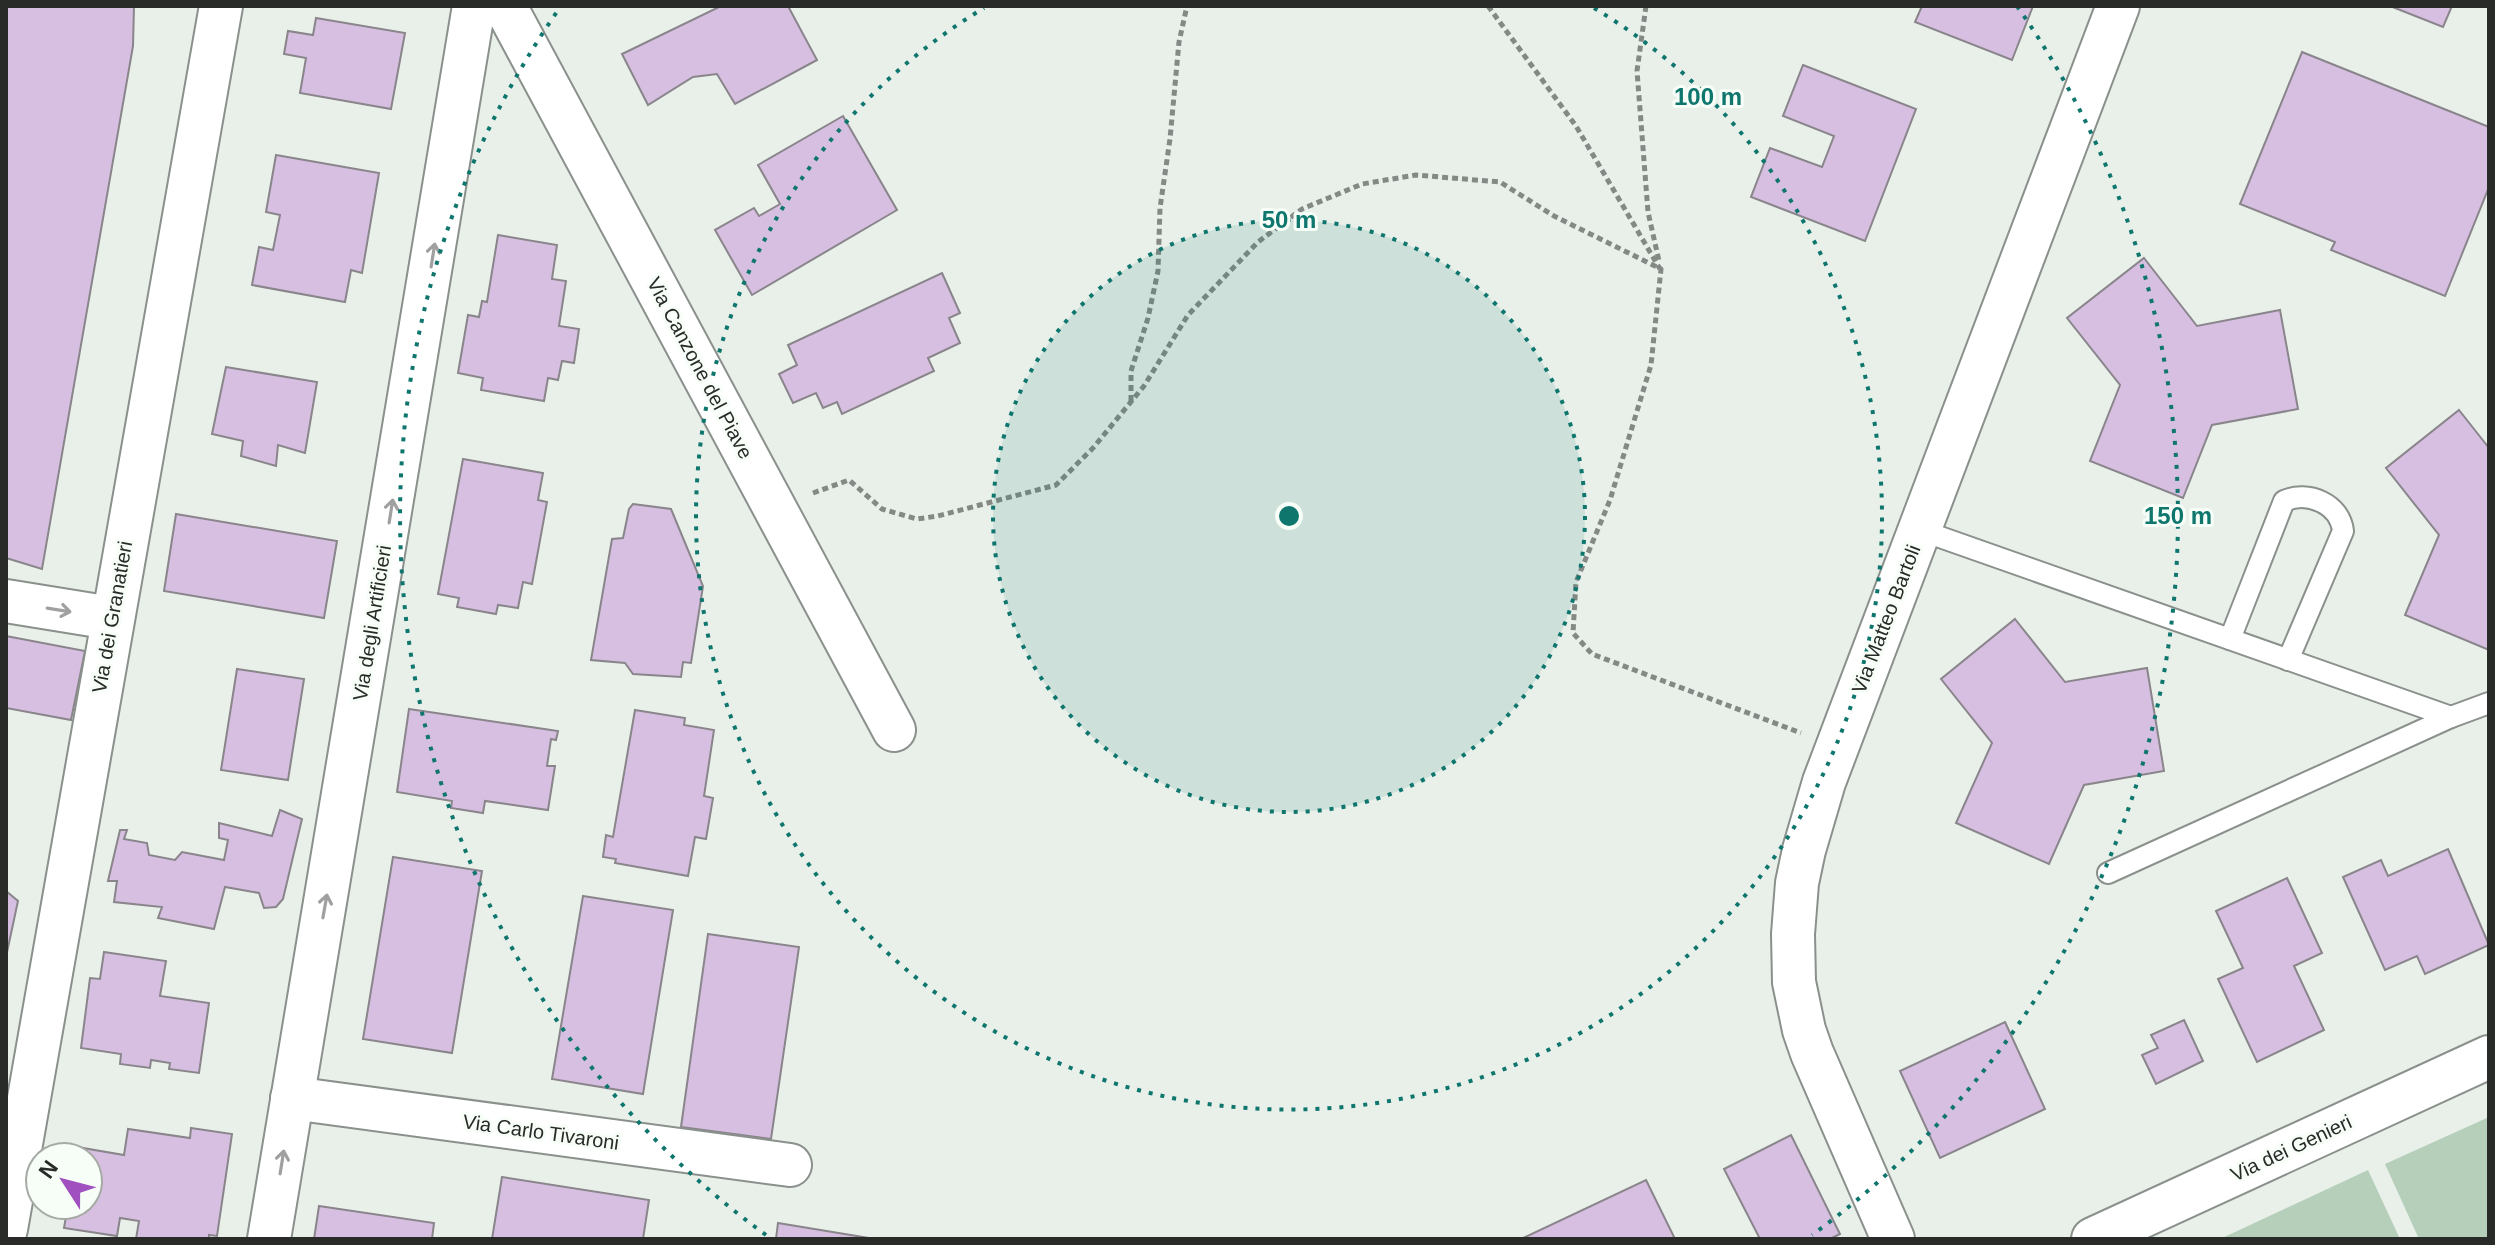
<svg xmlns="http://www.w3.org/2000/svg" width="2495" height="1245" font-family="Helvetica,sans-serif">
<rect width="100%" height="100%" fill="#e9f0ea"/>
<!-- green -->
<g fill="#b6cfba">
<polygon points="2489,1117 2489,1239 2419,1239 2385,1164"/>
<polygon points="2368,1170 2400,1239 2220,1239"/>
</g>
<!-- building -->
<g fill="#d6bfe0" stroke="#89858b" stroke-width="2">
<polygon points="6,6 134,6 133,46 42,569 6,558"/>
<polygon points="721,6 788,6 817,60 735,104 717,74 693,77 648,105 622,54"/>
<polygon points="1922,6 2033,6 2012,60 1915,22"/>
<polygon points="2390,6 2452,6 2443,27"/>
<polygon points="316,18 405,33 391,109 300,93 306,58 284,54 288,31 313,35"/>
<polygon points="2302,52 2489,127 2489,187 2445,296 2331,250 2335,242 2240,204"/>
<polygon points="1803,65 1916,109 1865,241 1751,197 1770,148 1822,167 1834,136 1783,116"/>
<polygon points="843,116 897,210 752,295 715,230 754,208 759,216 780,204 758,165"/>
<polygon points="276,155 379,173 362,273 351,270 345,302 252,285 259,247 273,250 280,215 266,212"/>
<polygon points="498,235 557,245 552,279 566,281 559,326 579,329 574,363 562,361 558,380 548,378 544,401 481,390 483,378 458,373 468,315 479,317 482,301 487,302"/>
<polygon points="2144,258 2197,326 2280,310 2298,409 2212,425 2183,498 2090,461 2120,385 2067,318"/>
<polygon points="942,273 960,313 949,318 960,343 928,358 934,371 842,414 837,402 823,408 816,393 793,403 779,374 797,365 788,345"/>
<polygon points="226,367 317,382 305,453 278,445 276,466 241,456 243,441 212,434"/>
<polygon points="2459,410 2489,448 2489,650 2405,615 2439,535 2386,468"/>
<polygon points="463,459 543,473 538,500 547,502 532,584 523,582 518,608 498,605 496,614 457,607 459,598 438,594"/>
<polygon points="633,504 671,509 703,586 691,663 683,662 681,677 633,674 625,663 591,660 612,539 623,538 629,509"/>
<polygon points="176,514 337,541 324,618 164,591"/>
<polygon points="2015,619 2065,682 2147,668 2164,771 2084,785 2049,864 1956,823 1992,743 1941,679"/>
<polygon points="6,636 85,651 71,720 6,708"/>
<polygon points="237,669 304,679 288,780 221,770"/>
<polygon points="409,709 558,731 556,740 551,739 547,766 555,766 548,810 485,801 483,813 451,808 452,801 397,792"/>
<polygon points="635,710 685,718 684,725 714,730 704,796 713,798 706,839 695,837 688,876 615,863 616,859 603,857 606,835 613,837"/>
<polygon points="280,810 302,819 283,899 276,907 264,908 259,893 225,887 214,929 158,918 162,907 114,902 117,881 108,881 120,830 127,830 124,839 147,843 149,855 175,860 182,852 224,860 228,840 219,838 219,823 272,836"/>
<polygon points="2448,849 2489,945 2425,974 2417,956 2385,970 2343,877 2381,860 2388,876"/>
<polygon points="393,857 482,871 452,1053 363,1039"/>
<polygon points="2287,878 2322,953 2294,966 2324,1030 2257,1062 2218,979 2243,968 2216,911"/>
<polygon points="6,891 18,901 6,957"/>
<polygon points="583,896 673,910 643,1094 552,1079"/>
<polygon points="708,934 799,947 771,1139 681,1127"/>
<polygon points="104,952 166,961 160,996 209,1003 199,1073 169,1069 170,1063 151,1060 150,1068 120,1064 121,1054 81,1048 90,978 100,979"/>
<polygon points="2184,1020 2203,1061 2156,1084 2142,1055 2158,1048 2151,1035"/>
<polygon points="2005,1022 2045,1109 1940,1158 1900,1071"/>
<polygon points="191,1128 232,1134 217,1236 209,1235 209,1239 136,1239 139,1221 120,1218 117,1236 64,1228 68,1205 88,1205 88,1157 75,1157 77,1147 124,1155 128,1129 190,1138"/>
<polygon points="1791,1135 1840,1234 1830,1239 1760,1239 1724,1169"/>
<polygon points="502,1177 649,1200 643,1239 492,1239"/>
<polygon points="1646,1180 1675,1239 1521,1239"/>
<polygon points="319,1206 434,1223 432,1239 314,1239"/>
<polygon points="778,1223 875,1239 776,1239"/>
</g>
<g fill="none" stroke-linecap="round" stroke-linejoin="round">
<!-- lane casing -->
<g stroke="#8a908b" stroke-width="24">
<g id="lane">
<polyline points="1920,530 2451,717 2489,703"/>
<path d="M2230,639L2284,501C2308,490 2340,504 2343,531L2288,660"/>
<polyline points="2108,873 2451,717"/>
</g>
</g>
<!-- street casing -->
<g stroke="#8a908b" stroke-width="46">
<g id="street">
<polyline points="505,6 894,730"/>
<polyline points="6,601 111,618"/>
<polyline points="292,1098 790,1165"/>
<polyline points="6,1229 221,6"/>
<polyline points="269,1239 474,6"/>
<polyline points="1893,1239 1812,1053 1804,1030 1794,982 1793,934 1797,883 1804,850 1824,782 2118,6"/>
<polyline points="2093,1239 2489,1057"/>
</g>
</g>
<!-- path -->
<g stroke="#848985" stroke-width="5" stroke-dasharray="6 4" stroke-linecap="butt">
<polyline points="1488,6 1576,126 1660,269"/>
<polyline points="1646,6 1637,71 1648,212 1659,261"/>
<polyline points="1131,401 1131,371 1148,318 1158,271 1160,208 1170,139 1179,42 1187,6"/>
<polyline points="813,493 849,480 882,509 917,519 938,516 1056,485 1093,448 1144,386 1188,315 1258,242 1302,209 1362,184 1416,175 1500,182 1554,216 1661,269 1651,365 1610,500 1576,582 1573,633 1592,654 1801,733"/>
</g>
<!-- lane -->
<use href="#lane" stroke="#fff" stroke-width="20"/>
<!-- street -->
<use href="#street" stroke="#fff" stroke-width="42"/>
</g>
<!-- one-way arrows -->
<defs><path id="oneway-shaft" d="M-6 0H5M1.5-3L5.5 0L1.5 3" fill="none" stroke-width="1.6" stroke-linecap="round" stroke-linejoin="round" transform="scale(2)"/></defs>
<g stroke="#9fa09f">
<use href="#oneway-shaft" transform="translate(433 255) rotate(-81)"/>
<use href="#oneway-shaft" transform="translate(391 511) rotate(-81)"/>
<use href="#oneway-shaft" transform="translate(59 610) rotate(9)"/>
<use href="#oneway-shaft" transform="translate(325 906) rotate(-80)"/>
<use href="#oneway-shaft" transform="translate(282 1162) rotate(-81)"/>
</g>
<!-- distance rings -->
<circle cx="1289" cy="516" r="296" fill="#0f766e" fill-opacity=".12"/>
<g fill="none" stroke="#0f766e" stroke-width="4" stroke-dasharray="4 8">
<circle cx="1289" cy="516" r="296"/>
<path d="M1594 8A593 593 0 1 1 984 8"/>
<path d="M766 1235A889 889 0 0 1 561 6M2017 6A889 889 0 0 1 1812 1235"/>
</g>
<g text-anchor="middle" stroke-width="6" stroke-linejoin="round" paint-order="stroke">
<!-- street labels -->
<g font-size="20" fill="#292b29" stroke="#f7fef8">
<text transform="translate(700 368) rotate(62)" y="7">Via Canzone del Piave</text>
<text transform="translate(112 617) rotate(-80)" y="7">Via dei Granatieri</text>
<text transform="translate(1886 619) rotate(-69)" y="7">Via Matteo Bartoli</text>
<text transform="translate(372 623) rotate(-81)" y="7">Via degli Artificieri</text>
<text transform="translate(541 1132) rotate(8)" y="7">Via Carlo Tivaroni</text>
<text transform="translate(2291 1148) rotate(-25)" y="7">Via dei Genieri</text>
</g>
</g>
<circle cx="1289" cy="516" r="12" fill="#0f766e" stroke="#f7fef8" stroke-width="4"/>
<g font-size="24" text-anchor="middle" font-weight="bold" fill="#0f766e" stroke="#f7fef8" stroke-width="6" stroke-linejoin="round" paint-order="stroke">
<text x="1708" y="105">100 m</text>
<text x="1289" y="228">50 m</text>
<text x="2178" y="524">150 m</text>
</g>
<!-- border -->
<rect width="2495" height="1245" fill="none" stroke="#292b29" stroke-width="16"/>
<!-- north arrow -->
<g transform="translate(64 1181) rotate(306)"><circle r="38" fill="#f7fef8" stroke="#a5aaa5" stroke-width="2"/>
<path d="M0-6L14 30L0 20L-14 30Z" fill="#a150c0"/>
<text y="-12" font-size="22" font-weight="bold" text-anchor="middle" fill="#292b29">N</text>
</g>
</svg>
